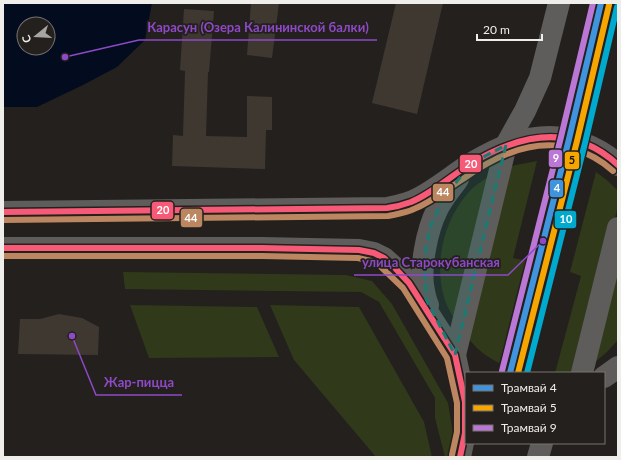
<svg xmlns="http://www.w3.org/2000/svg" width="621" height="460" font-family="Lato,sans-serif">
<rect width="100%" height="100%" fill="#23201e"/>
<!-- green -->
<g fill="#303919">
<path d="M537,161L513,258L528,261L503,365C485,356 477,350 465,334L506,168L516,165Z"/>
<polygon points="596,172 608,181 618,191 618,206 577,371 570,373 555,373 581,276 570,272"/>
<path d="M493,174L456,322C452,314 446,306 444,297C434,262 444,220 468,193C475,185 485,179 493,174Z"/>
<polygon points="618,248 618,340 607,352 589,367"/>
<polygon points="123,272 346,275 372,281 392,304 448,403 453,433 448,457 445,457 435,418 435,398 379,302 361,292 125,289"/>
<polygon points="130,305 257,307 279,357 149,358"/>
<polygon points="270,305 359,307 424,422 432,457 376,457 294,360"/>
</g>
<!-- water -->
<path fill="#030c1f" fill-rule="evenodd" d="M3,3H152L145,40L117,67L83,85L37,107H3ZM24,24H48V48H24Z"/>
<!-- building -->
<g fill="#3f3831">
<polygon points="251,3 279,3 272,58 247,55"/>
<polygon points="396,3 443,3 417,114 372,103"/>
<polygon points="184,9 214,11 209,72 208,72 206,136 247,137 247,96 272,97 272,130 266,130 265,169 172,166 173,135 183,136 185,71 180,70"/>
<polygon points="59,314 82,318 99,327 98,355 18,354 20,319 40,319"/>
</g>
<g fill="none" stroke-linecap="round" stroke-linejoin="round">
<!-- primary -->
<g stroke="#5e5d5c" stroke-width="22">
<path d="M3,212L387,208C398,206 409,204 419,198C438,188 454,174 472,163C506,142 544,128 582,143C595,148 608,155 618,165"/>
<polyline points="3,248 262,248 359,250 374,253 384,258 394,267 409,283 455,355 465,402 465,433 460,457"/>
<path d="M428,305C426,301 425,296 424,291C419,269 427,230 437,210C442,199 451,189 458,179"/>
<polyline points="455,355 506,145 525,111 540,78 559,3"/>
<polyline points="582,373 618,228"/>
<polyline points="604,377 618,367"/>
<polyline points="538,457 542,443"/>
</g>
<!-- bus-1 casing -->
<g stroke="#24201d" stroke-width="9">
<g id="bus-1">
<path d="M3,212L387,208C395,207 403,205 411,202C433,193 452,175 472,163C520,134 573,123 618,165"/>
<polyline points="3,248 262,248 359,250 374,253 384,258 394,267 409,283 455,355 465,402 465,433 460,457"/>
</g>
</g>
<!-- bus-2 casing -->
<g stroke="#24201d" stroke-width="9">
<g id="bus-2">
<path d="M3,220L388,216C397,214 406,213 414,209C432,202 447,189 463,179C495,156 534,137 573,149C588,153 601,160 613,171"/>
<polyline points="3,256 262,256 358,258 371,261 379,265 403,288 447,358 457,403 457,432 452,455"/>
</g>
</g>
<!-- bus-1 -->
<use href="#bus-1" stroke="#f75a77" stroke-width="6"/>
<!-- bus-2 -->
<use href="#bus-2" stroke="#bb8660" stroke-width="6"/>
<!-- tram-1 casing -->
<g stroke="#24201d" stroke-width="9">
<polyline id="tram-1" points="510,373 569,139 601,3"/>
</g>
<!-- tram-2 casing -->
<g stroke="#24201d" stroke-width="9">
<polyline id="tram-2" points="518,373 577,141 609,5"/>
</g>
<!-- tram-3 casing -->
<g stroke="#24201d" stroke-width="9">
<polyline id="tram-3" points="502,371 561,137 593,3"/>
</g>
<!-- tram-4 casing -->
<g stroke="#24201d" stroke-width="9">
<polyline id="tram-4" points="527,373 585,143 617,7"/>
</g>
<!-- tram-1 -->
<use href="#tram-1" stroke="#4094de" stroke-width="6"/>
<!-- tram-2 -->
<use href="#tram-2" stroke="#f7a600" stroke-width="6"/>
<!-- tram-3 -->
<use href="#tram-3" stroke="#ba77d6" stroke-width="6"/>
<!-- tram-4 -->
<use href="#tram-4" stroke="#00a9ce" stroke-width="6"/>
</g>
<!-- marked area -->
<path fill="#1a7c74" fill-opacity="0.2" stroke="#1a7c74" stroke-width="3" stroke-dasharray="8 5" stroke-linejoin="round" d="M506,145L455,355L426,299L424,258L430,227L444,197L472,163Z"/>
<!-- callouts -->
<path fill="none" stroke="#8d49c6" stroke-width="1.5" d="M65 57L139 40H377M543 241L508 275H354M72 336L96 395H182"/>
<g fill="#8d49c6" stroke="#24201d" stroke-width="1.5">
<circle cx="65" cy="57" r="4"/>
<circle cx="543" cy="241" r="4"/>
<circle cx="72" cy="336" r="4"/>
</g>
<g font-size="13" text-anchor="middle" font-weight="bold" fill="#8d49c6" stroke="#24201d" stroke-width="3.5" stroke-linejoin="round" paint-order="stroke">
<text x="258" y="32">Карасун (Озера Калининской балки)</text>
<text x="431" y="267">улица Старокубанская</text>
<text x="139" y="387">Жар-пицца</text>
</g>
<g stroke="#24201d" stroke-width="1.5">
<rect x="548" y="149" width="15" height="19" rx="4" fill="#ba77d6"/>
<rect x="564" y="151" width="16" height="19" rx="4" fill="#f7a600"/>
<rect x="459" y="154" width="23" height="19" rx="4" fill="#f75a77"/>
<rect x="549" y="179" width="15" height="19" rx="4" fill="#4094de"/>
<rect x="432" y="183" width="22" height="19" rx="4" fill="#bb8660"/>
<rect x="151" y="201" width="23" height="19" rx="4" fill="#f75a77"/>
<rect x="180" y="208" width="23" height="20" rx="4" fill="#bb8660"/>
<rect x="554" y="210" width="23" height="19" rx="4" fill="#00a9ce"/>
</g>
<g font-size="11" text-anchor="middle" font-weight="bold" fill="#fff">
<text x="556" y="162">9</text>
<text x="471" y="168">20</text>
<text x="557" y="192">4</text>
<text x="443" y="196">44</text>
<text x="163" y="214">20</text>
<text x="191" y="222">44</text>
<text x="566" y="223">10</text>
</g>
<g font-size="11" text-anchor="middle" font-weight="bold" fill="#111">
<text x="572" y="164">5</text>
</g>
<!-- border -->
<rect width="621" height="460" fill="none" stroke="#f0eeeb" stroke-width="8"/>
<!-- legend -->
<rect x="465" y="372" width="140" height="72" fill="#24201d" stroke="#76726f"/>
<rect x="473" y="385" width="20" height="6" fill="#4094de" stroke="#76726f"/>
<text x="501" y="392" font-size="12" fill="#f0eeeb">Трамвай 4</text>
<rect x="473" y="405" width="20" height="6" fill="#f7a600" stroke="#76726f"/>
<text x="501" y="412" font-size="12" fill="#f0eeeb">Трамвай 5</text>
<rect x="473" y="425" width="20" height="6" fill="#ba77d6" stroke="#76726f"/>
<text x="501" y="432" font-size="12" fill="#f0eeeb">Трамвай 9</text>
<!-- north arrow -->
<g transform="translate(36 36) rotate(252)"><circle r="19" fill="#24201d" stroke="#76726f"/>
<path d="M0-3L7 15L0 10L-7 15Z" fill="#a8a6a3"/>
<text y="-6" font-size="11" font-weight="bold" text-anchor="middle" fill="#f0eeeb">С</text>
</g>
<!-- scale -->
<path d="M477 34v6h65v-6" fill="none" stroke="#f0eeeb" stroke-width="2"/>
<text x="483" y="34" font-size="12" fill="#f0eeeb" stroke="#24201d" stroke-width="3" paint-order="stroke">20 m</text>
</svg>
